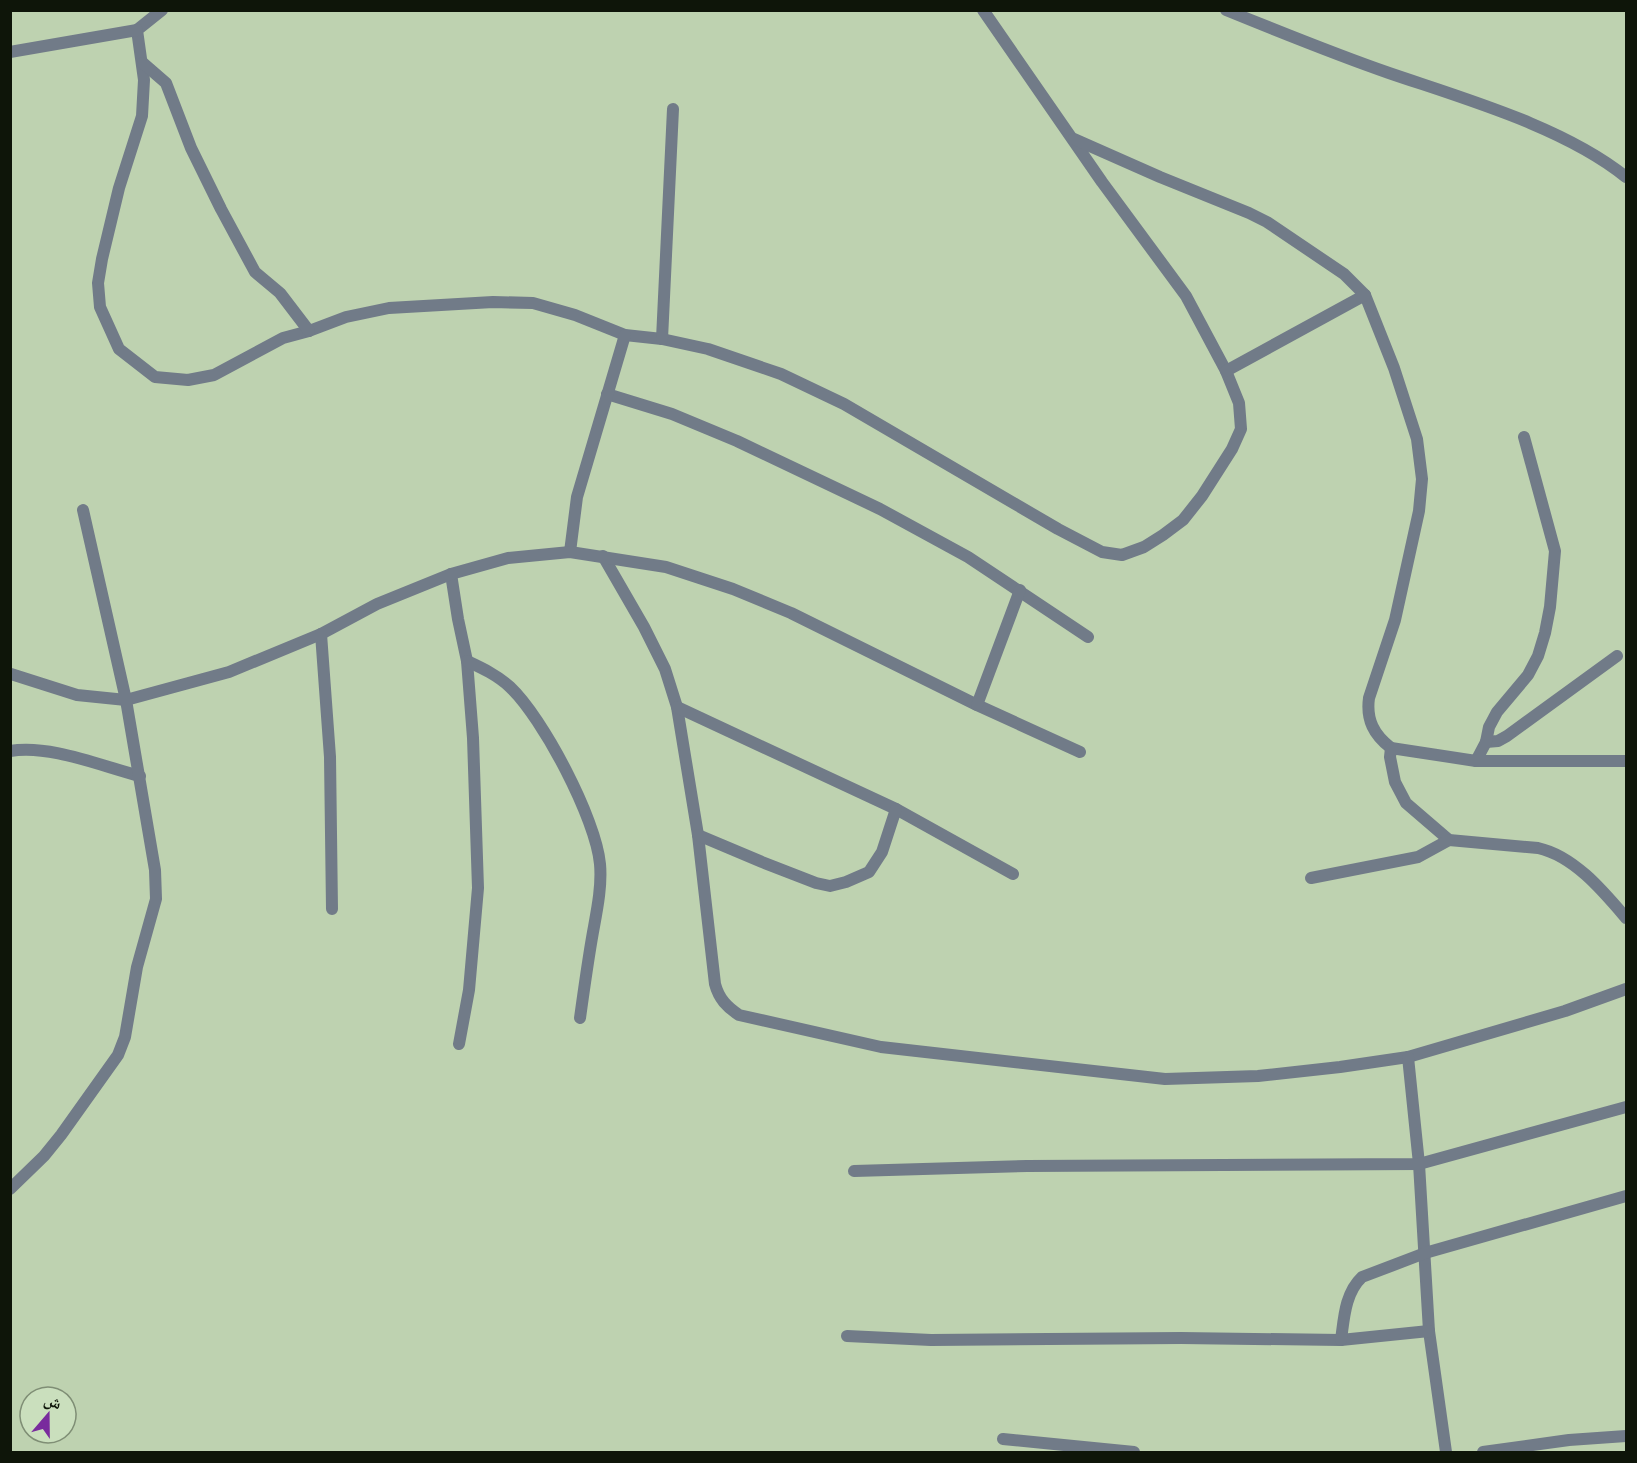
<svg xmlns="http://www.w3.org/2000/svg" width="1637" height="1463" font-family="'Titillium Web','Noto Naskh Arabic',sans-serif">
<rect width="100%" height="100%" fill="#bed2b0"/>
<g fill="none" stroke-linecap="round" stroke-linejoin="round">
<!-- street -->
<g stroke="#717b88" stroke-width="12">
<polyline points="162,10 137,30 144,80 142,116 119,188 102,259 98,283 100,307 119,349 155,377 188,380 214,375 283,338 309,331 346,317 389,308 493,302 533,303 575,315 625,335 662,339 708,349 781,374 844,404 1058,529 1102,552 1122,555 1144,547 1163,535 1183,520 1202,496 1232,449 1241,429 1239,403 1226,371 1186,296 1102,182 983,10"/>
<path d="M1226,10C1280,32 1334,54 1389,73C1465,99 1564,127 1626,177"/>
<polyline points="10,52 137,30"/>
<polyline points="143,63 166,83 191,148 221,209 255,272 280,293 309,331"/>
<path d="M1074,139L1160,177L1249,213L1267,222L1344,274L1365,295L1394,368L1417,439L1422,479L1419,511L1395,620L1369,698C1366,720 1374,735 1391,748"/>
<polyline points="662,339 673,109"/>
<polyline points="1226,371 1365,295"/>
<polyline points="607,394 672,414 737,441 880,509 968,557 1088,637"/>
<polyline points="570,552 577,497 625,335"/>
<path d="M603,556L644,627L665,669L677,707L698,835L715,984C719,999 727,1007 739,1015L881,1047L1165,1079L1258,1076L1340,1067L1408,1057L1565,1011L1626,989"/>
<polyline points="451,574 458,619 467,661 473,738 478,888 469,990 459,1044"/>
<polyline points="321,634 330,757 332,909"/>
<path d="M467,661C482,668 497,675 510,687C543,718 596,819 600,864C602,886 597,910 593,932C588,960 584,989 580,1018"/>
<polyline points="11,674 77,695 126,700 229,672 321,634 377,604 451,574 508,558 570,552 666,567 733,589 791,613 977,705 1080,752"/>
<polyline points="977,705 1020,590"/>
<polyline points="677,707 896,809 1013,874"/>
<polyline points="1486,742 1498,741 1507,736 1617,656"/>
<path d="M10,751C49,744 101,766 140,776"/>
<polyline points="1476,761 1486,742 1489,727 1497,712 1528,675 1538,656 1545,633 1550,607 1555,551 1524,437"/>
<path d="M1626,761H1476L1391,748L1390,757L1395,782L1406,803L1449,840L1538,848C1574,856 1603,891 1626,918"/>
<polyline points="698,835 762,862 816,883 830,886 846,882 869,872 882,852 896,809"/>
<polyline points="1311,878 1418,857 1449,840"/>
<polyline points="1408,1057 1419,1164 1429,1331 1446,1452"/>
<polyline points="854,1171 1027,1166 1419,1164 1626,1107"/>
<polyline points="10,1189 44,1156 61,1135 118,1055 125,1037 137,967 156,899 155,870 126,700 83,510"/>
<polyline points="847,1336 931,1340 1181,1338 1341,1340 1429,1331"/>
<path d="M1341,1340C1344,1318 1345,1293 1362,1277L1425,1253L1626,1196"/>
<polyline points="1003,1439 1134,1452"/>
<polyline points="1483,1452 1569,1440 1626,1436"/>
</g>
</g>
<!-- border -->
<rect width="1637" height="1463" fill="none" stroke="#0e1509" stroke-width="24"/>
<!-- north arrow -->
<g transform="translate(48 1415) rotate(20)"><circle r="28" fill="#cadfbd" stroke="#7f8e75" stroke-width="1.5"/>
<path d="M0-4.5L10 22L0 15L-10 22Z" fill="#792b9d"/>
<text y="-9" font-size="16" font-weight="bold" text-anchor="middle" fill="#0e1509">ش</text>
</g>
</svg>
